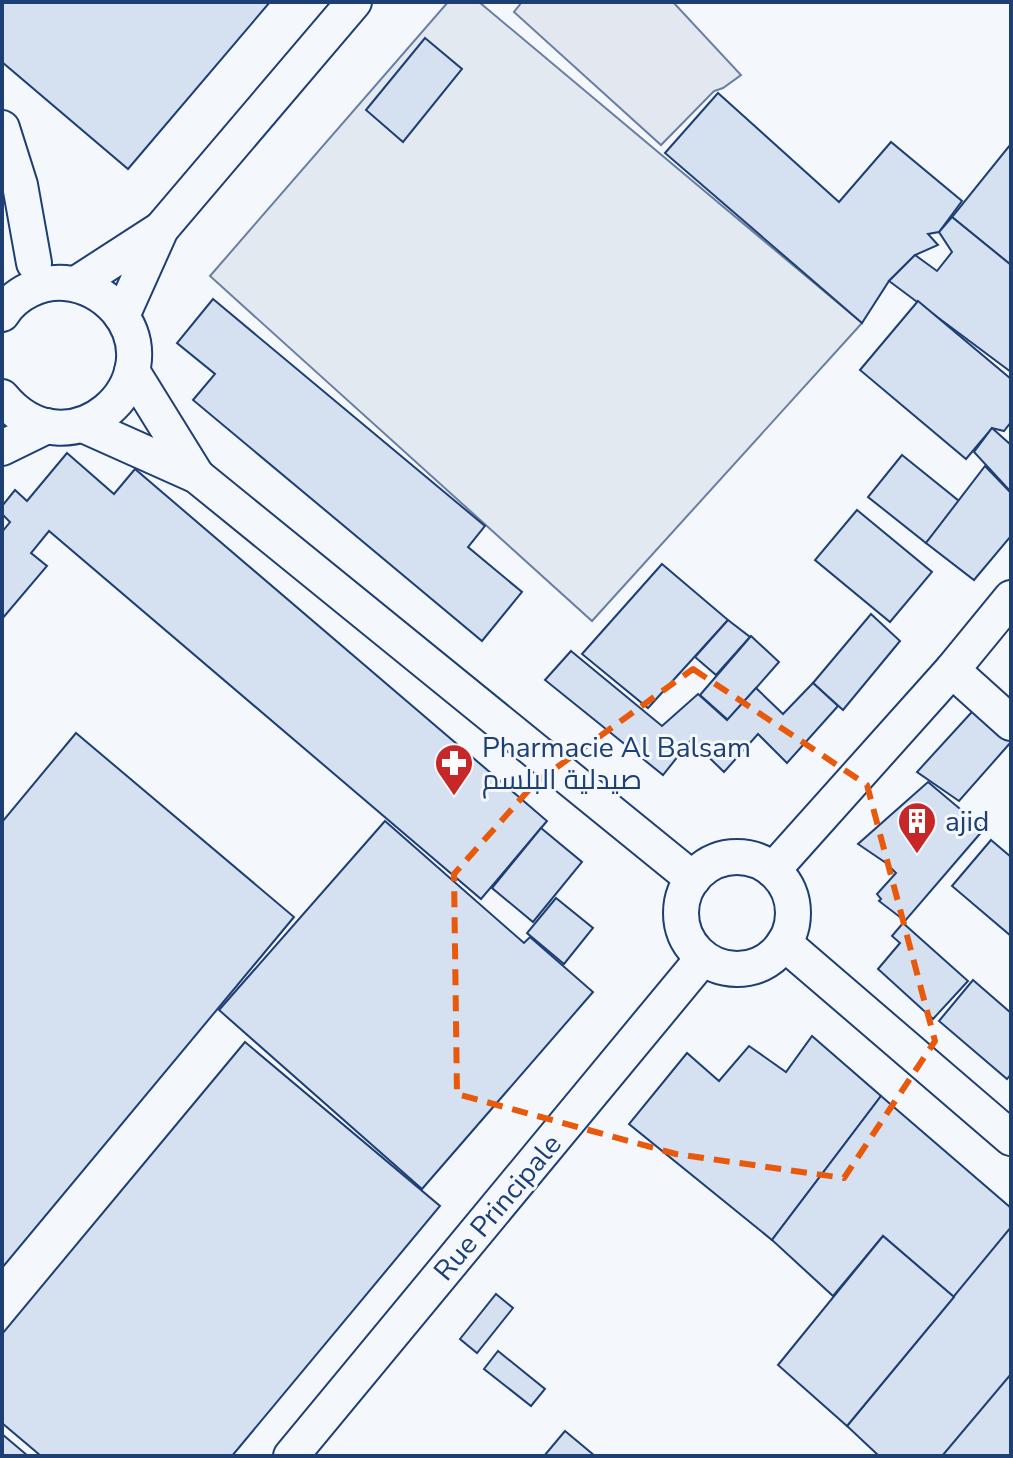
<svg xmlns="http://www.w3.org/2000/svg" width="1013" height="1458" font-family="'Nunito Sans',Cairo,sans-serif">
<rect width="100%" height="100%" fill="#f4f7fb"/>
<!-- green -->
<polygon fill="#e3e9f0" stroke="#687fa3" stroke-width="2" points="448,2 479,2 862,323 592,621 210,276"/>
<!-- parking -->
<polygon fill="#e3e8f0" stroke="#687fa3" stroke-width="2" points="522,2 673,2 741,75 723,88 714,91 661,145 514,12"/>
<!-- building -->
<g fill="#d5e0f0" stroke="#1d3f73" stroke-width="2">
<polygon points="2,2 270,2 128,169 2,62"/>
<polygon points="425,38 462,69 403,142 366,110"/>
<polygon points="718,93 839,202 891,142 962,201 939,232 928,234 938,245 915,255 889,281 862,323 665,153"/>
<polygon points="1010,145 1011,146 1011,265 952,217"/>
<polygon points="952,217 1011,265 1011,372 889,281 915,255 937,271 952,252 939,232"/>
<polygon points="213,299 485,526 468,547 522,592 482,641 193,400 215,374 177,343"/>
<polygon points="918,301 1011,379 1011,422 1004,431 992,428 966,459 860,370"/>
<polygon points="992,428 1011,445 1011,492 974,452"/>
<polygon points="67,453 114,494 135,469 547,821 481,899 49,531 31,553 47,566 2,619 2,532 10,522 2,514 2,506 15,490 27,501"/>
<polygon points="902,455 959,501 926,543 868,497"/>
<polygon points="985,466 1011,493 1011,536 974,580 926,543"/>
<polygon points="857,510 932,572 890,622 815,560"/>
<polygon points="662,564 728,620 648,708 582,654"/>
<polygon points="871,614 900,641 843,710 813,683"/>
<polygon points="728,620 750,637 716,675 695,657"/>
<polygon points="751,636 779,662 728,720 700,695"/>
<polygon points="571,651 662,726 698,694 727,720 756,688 783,714 813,683 838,706 787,763 758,734 724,772 691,740 663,775 545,680"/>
<polygon points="981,702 1011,731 1011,742 959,801 917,772"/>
<polygon points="76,733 294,917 2,1268 2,822"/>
<polygon points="928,782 984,829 905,921 879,901 881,899 877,894 896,873 886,863 858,844"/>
<polygon points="385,821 524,943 530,937 593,992 422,1189 219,1010"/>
<polygon points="541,828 582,862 533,922 492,888"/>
<polygon points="991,840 1011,857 1011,936 952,886"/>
<polygon points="556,898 593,928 564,964 527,933"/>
<polygon points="903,923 968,981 933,1019 878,969 900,943 892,936"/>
<polygon points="973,980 1011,1013 1011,1074 1007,1079 939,1021"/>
<polygon points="812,1036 881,1096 772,1240 629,1124 687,1053 719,1081 749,1046 786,1072"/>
<polygon points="245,1042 440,1206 232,1456 41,1456 2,1423 2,1334"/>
<polygon points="881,1096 1011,1208 1011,1228 954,1297 883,1236 833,1296 772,1240"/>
<polygon points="1011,1227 1011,1379 943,1456 879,1456 847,1426"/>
<polygon points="883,1236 954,1297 847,1426 778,1365"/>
<polygon points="496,1294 513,1308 477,1353 460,1339"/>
<polygon points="498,1351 545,1389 531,1406 484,1369"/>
<polygon points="1011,1374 1011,1456 942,1456"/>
<polygon points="565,1431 595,1456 544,1456"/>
<polygon points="2,1434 28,1456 2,1456"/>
</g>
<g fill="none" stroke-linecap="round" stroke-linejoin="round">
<!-- minor casing -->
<g stroke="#1d3f73" stroke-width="38">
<g id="minor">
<polyline points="2,128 20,185 34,263"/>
<polyline points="76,284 161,229"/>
<path d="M2,314C15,293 41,281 65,283C86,285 103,294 117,310C176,381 69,478 2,397"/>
<polyline points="122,316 161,229 354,2"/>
<polyline points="132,371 197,476"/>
<polyline points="83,425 197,476 693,879"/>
<polyline points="2,448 47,426"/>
<polyline points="952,670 1011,723"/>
<circle cx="737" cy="913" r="56"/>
<polyline points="773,870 952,670 1011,598"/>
<polyline points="784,943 1011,1138"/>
<polyline points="291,1456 703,958"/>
</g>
</g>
<!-- minor -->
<use href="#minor" stroke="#f4f7fb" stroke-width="34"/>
</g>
<!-- marked area -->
<path fill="none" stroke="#e8590c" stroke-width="6" stroke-dasharray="16 10" stroke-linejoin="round" d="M693,669L867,785L935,1041L844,1178L676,1154L457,1094L454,874L535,783Z"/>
<!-- icons -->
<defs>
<g id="pharmacy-pin" transform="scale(2)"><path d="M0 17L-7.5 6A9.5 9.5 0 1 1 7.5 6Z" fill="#c62828" stroke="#f4f7fb"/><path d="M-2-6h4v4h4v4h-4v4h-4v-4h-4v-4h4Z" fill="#fff"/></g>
<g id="building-pin" transform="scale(2)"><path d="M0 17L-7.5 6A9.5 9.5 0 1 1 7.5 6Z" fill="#c62828" stroke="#f4f7fb"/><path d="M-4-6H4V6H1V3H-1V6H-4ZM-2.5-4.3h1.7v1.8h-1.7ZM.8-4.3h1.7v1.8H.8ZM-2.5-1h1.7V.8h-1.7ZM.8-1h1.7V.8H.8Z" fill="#fff"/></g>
</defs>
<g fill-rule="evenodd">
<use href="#pharmacy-pin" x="454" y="763"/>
<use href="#building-pin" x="917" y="821"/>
</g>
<g text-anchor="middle" stroke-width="6" stroke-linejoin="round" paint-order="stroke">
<!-- poi labels -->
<g font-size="28" fill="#1d3f73" stroke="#f4f7fb" text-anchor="start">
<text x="482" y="757">Pharmacie Al Balsam<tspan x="482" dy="32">صيدلية البلسم</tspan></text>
<text x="945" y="831">ajid</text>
</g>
<!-- street labels -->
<g font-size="28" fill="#1d3f73" stroke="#f4f7fb">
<text transform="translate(497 1207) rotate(-50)" y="10">Rue Principale</text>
</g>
</g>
<!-- border -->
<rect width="1013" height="1458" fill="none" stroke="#1d3f73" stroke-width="8"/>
</svg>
